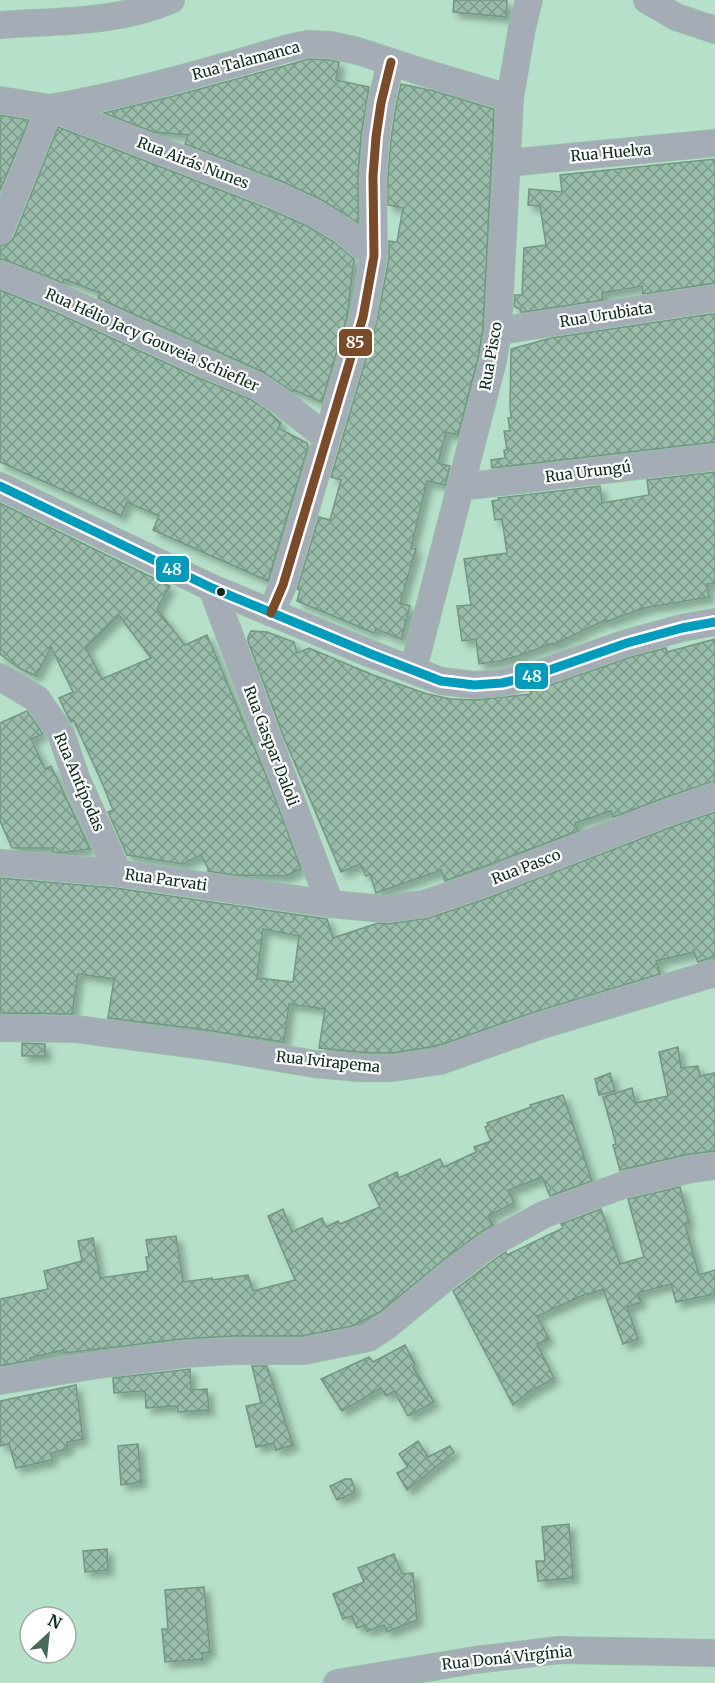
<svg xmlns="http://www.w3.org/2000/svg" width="715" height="1683" font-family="Merriweather,serif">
<defs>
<pattern id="building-cross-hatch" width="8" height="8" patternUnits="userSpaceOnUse" patternTransform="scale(1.5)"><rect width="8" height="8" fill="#9abcaa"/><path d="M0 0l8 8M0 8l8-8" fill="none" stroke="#7c998a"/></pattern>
<filter id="shadow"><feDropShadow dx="5.5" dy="5.5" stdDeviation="3" flood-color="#0004"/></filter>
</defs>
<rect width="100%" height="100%" fill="#b6e0c9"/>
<!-- building -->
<g fill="url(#building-cross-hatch)" stroke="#739684" stroke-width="1.5" fill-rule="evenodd" filter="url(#shadow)">
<polygon points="454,0 507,0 506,17 453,12"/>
<polygon points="309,59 329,60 339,62 336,80 369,87 361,136 358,175 358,223 322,200 281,181 185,144 188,135 153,132 104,113 174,96"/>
<polygon points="401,84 434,91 494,109 483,329 478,358 458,435 446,432 438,463 450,466 445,485 427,481 411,548 416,549 400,603 410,606 401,639 376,629 374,633 297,601 300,590 297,589 319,517 330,520 341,480 331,477 377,321 389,258 389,241 397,242 403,208 388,205 388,176 391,139 396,106"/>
<polygon points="0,115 29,120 0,191"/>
<polygon points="58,127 269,209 307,226 334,242 354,259 347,317 322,402 294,390 293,392 263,372 98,298 100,293 64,279 63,283 5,260 0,259 0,246 9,243 14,237"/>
<polygon points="715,159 715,283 643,294 642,286 602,293 603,300 524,312 521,312 521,310 514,306 515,295 522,295 524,248 546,245 540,206 528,205 529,189 562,192 560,175"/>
<polygon points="0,290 55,312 199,378 250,399 269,412 281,423 278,428 307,443 308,447 268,581 153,530 159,516 127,502 121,516 0,462"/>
<polygon points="711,314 715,314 715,442 492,468 491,460 505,458 504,450 507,450 504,431 510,431 508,418 511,418 510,407 511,349 551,338"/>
<polygon points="715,472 715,583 707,584 709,597 644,608 606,622 605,620 553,645 553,643 518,656 500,661 479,664 476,639 462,641 457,606 471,605 464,559 507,553 502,519 495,520 492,501 499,500 498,498 600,486 602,503 649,495 647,480"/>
<path d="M0,503L170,586L157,609L185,645L207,635L270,785L301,868L287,876L232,875L208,871V868L201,855L183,864L127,855L108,812L113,810L103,785L74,721L71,722L68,717L59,698L73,692L51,647L36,676L21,669L0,654ZM119,615L151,658L102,679L86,648Z"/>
<polygon points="251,631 267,632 294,642 297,653 309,648 373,675 427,694 451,699 475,700 531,694 530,692 631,657 666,648 667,652 715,639 715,781 664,798 613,817 611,811 575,823 578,831 445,881 441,870 376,893 370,874 366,876 360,864 341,872 284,738 248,641 248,637"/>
<polygon points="27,711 43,734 31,739 45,769 51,766 90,849 59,853 53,852 53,848 12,848 0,821 0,723"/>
<path d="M715,812V956L698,962L694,952L656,961L660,974L535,1012L446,1043L430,1047L392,1053H372L319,1048L325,1009L289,1004L284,1042L200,1029L108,1018L114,979L78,974L72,1014L0,1013V878L116,888L327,919L333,938L378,923L387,924L429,918L485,899L674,826ZM263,929L299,936L293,982L257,978Z"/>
<polygon points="22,1043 45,1044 45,1056 22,1056"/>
<polygon points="678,1047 681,1068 698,1066 700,1076 715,1073 715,1151 689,1154 620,1170 613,1145 616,1144 603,1097 632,1088 635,1103 668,1096 659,1052"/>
<polygon points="610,1073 615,1091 599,1095 595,1079"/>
<polygon points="563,1095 592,1181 550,1196 542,1177 509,1190 514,1203 488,1216 493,1225 481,1232 442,1261 380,1312 352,1326 302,1336 232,1336 182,1339 64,1353 63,1350 30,1358 31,1360 0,1366 0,1299 48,1289 44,1271 82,1261 78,1241 93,1238 100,1278 148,1271 146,1257 149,1257 146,1240 176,1236 183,1282 212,1278 212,1280 248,1275 253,1291 295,1280 268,1216 283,1209 292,1232 322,1218 326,1227 338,1221 340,1224 380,1207 369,1185 397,1172 399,1178 440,1159 444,1167 476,1152 474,1147 491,1141 485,1127 488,1126 487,1123 531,1107 530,1105"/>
<polygon points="680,1187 689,1223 685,1224 699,1275 715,1270 715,1294 676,1302 671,1284 638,1293 641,1302 627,1307 638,1339 623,1344 603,1289 588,1295 588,1293 537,1316 549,1339 537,1344 554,1378 526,1394 513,1405 453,1291 498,1257 506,1252 507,1255 563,1228 561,1224 601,1209 620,1264 644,1257 628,1199"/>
<polygon points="405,1345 415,1364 413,1367 434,1402 408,1416 394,1391 386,1396 381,1388 342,1411 321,1379 369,1357 373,1362"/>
<polygon points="252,1366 267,1366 293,1445 276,1450 274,1443 256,1447 246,1406 261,1403"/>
<polygon points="190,1369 191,1390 207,1389 209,1410 178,1412 177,1406 146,1408 145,1391 114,1393 113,1378"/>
<polygon points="76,1385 83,1439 67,1442 68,1449 51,1453 52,1460 16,1468 9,1444 0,1446 0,1401"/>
<polygon points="418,1441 428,1457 450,1446 454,1452 407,1490 397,1473 408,1467 399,1454"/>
<polygon points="138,1444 141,1482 121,1485 118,1446"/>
<polygon points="345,1479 351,1479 354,1486 354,1493 337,1500 330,1486"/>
<polygon points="569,1524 573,1578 538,1581 536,1561 545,1561 542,1527"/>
<polygon points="107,1549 108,1570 85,1572 83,1551"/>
<polygon points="394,1554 402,1574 413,1573 417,1620 387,1632 384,1625 367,1631 364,1625 357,1628 352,1616 343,1619 333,1594 364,1582 358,1568"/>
<polygon points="204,1587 210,1652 202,1653 203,1659 165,1662 162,1629 168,1629 165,1590"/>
</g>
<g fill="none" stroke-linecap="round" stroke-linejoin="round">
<!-- minor casing -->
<g stroke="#9abcab" stroke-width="28">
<g id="minor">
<polyline points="647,0 676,17 715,30"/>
<path d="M0,25C57,21 118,23 171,0"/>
<polyline points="0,100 50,108 275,195 314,213 343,230 374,256"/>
<polyline points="507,163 715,143"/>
<path d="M0,231L50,108C131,94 210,71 289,48L308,44L331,45L358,51L425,73L510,98"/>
<polyline points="0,274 61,298 205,364 257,386 279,400 326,437"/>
<polyline points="498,331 715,298"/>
<polyline points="0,486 212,588 371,654 441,681 474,685 502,683 532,676 627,643 682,628 715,622"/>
<polyline points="460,487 715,457"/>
<polyline points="212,588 330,904"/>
<polyline points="271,613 283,585 363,317 374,256 373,176 376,137 381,103 391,62"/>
<polyline points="413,670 493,361 498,331 510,98 522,28 529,0"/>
<polyline points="0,677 37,699 61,734 77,780 118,873"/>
<polyline points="0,863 118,873 330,904 385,909 424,904 480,885 669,812 715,796"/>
<polyline points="0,1028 76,1029 220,1048 315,1064 358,1068 393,1068 440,1061 539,1026 715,973"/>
<polyline points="0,1381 97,1365 184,1354 233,1351 304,1351 368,1338 389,1324 451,1273 490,1244 545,1214 623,1185 692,1169 715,1166"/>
<polyline points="337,1683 475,1660 559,1650 715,1653"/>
</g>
</g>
<!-- minor -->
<use href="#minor" stroke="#a4acb5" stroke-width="26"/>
<!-- bus-1 casing -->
<g stroke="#fff" stroke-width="14">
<polyline id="bus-1" points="0,486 212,588 371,654 441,681 474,685 502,683 532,676 627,643 682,628 715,622"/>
</g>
<!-- bus-2 casing -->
<g stroke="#fff" stroke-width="14">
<polyline id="bus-2" points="271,613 283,585 363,317 374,256 373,176 376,137 381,103 391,62"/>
</g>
<!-- bus-1 -->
<use href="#bus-1" stroke="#019cbc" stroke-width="9"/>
<!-- bus-2 -->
<use href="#bus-2" stroke="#7a4b2a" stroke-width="9"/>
</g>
<!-- markers -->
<circle fill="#0b2b1c" stroke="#fff" stroke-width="2" cx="221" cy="592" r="5"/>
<g text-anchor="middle" stroke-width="4.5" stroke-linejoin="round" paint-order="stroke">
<!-- street labels -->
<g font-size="15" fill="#0b2b1c" stroke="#fff">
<text transform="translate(246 61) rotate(-15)" y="5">Rua Talamanca</text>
<text transform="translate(611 153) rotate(-5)" y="5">Rua Huelva</text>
<text transform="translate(193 163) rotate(21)" y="5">Rua Airás Nunes</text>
<text transform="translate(606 315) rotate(-9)" y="5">Rua Urubiata</text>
<text transform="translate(152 340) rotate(24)" y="5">Rua Hélio Jacy Gouveia Schiefler</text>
<text transform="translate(491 356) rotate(-80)" y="5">Rua Pisco</text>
<text transform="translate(588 472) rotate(-7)" y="5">Rua Urungú</text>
<text transform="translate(271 746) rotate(69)" y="5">Rua Gaspar Daloli</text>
<text transform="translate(79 782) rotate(67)" y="5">Rua Antípodas</text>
<text transform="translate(526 867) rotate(-21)" y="5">Rua Pasco</text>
<text transform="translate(166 880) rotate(8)" y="5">Rua Parvati</text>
<text transform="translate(328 1062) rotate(6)" y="5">Rua Ivirapema</text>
<text transform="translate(507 1658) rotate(-6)" y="5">Rua Doná Virgínia</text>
</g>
</g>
<g stroke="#fff" stroke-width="2">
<rect x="338" y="328" width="35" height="29" rx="6" fill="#7a4b2a"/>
<rect x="155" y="555" width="35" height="28" rx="6" fill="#019cbc"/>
<rect x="514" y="662" width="35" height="28" rx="6" fill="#019cbc"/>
</g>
<g font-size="16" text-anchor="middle" font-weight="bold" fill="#fff">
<text x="355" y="348">85</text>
<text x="172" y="575">48</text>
<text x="532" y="682">48</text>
</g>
<!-- north arrow -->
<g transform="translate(48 1635) rotate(27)"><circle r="28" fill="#ffffff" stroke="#9daaa4" stroke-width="1.5"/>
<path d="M0-4.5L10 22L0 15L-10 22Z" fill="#476a59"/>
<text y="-9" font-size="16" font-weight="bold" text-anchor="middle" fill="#0b2b1c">N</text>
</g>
</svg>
